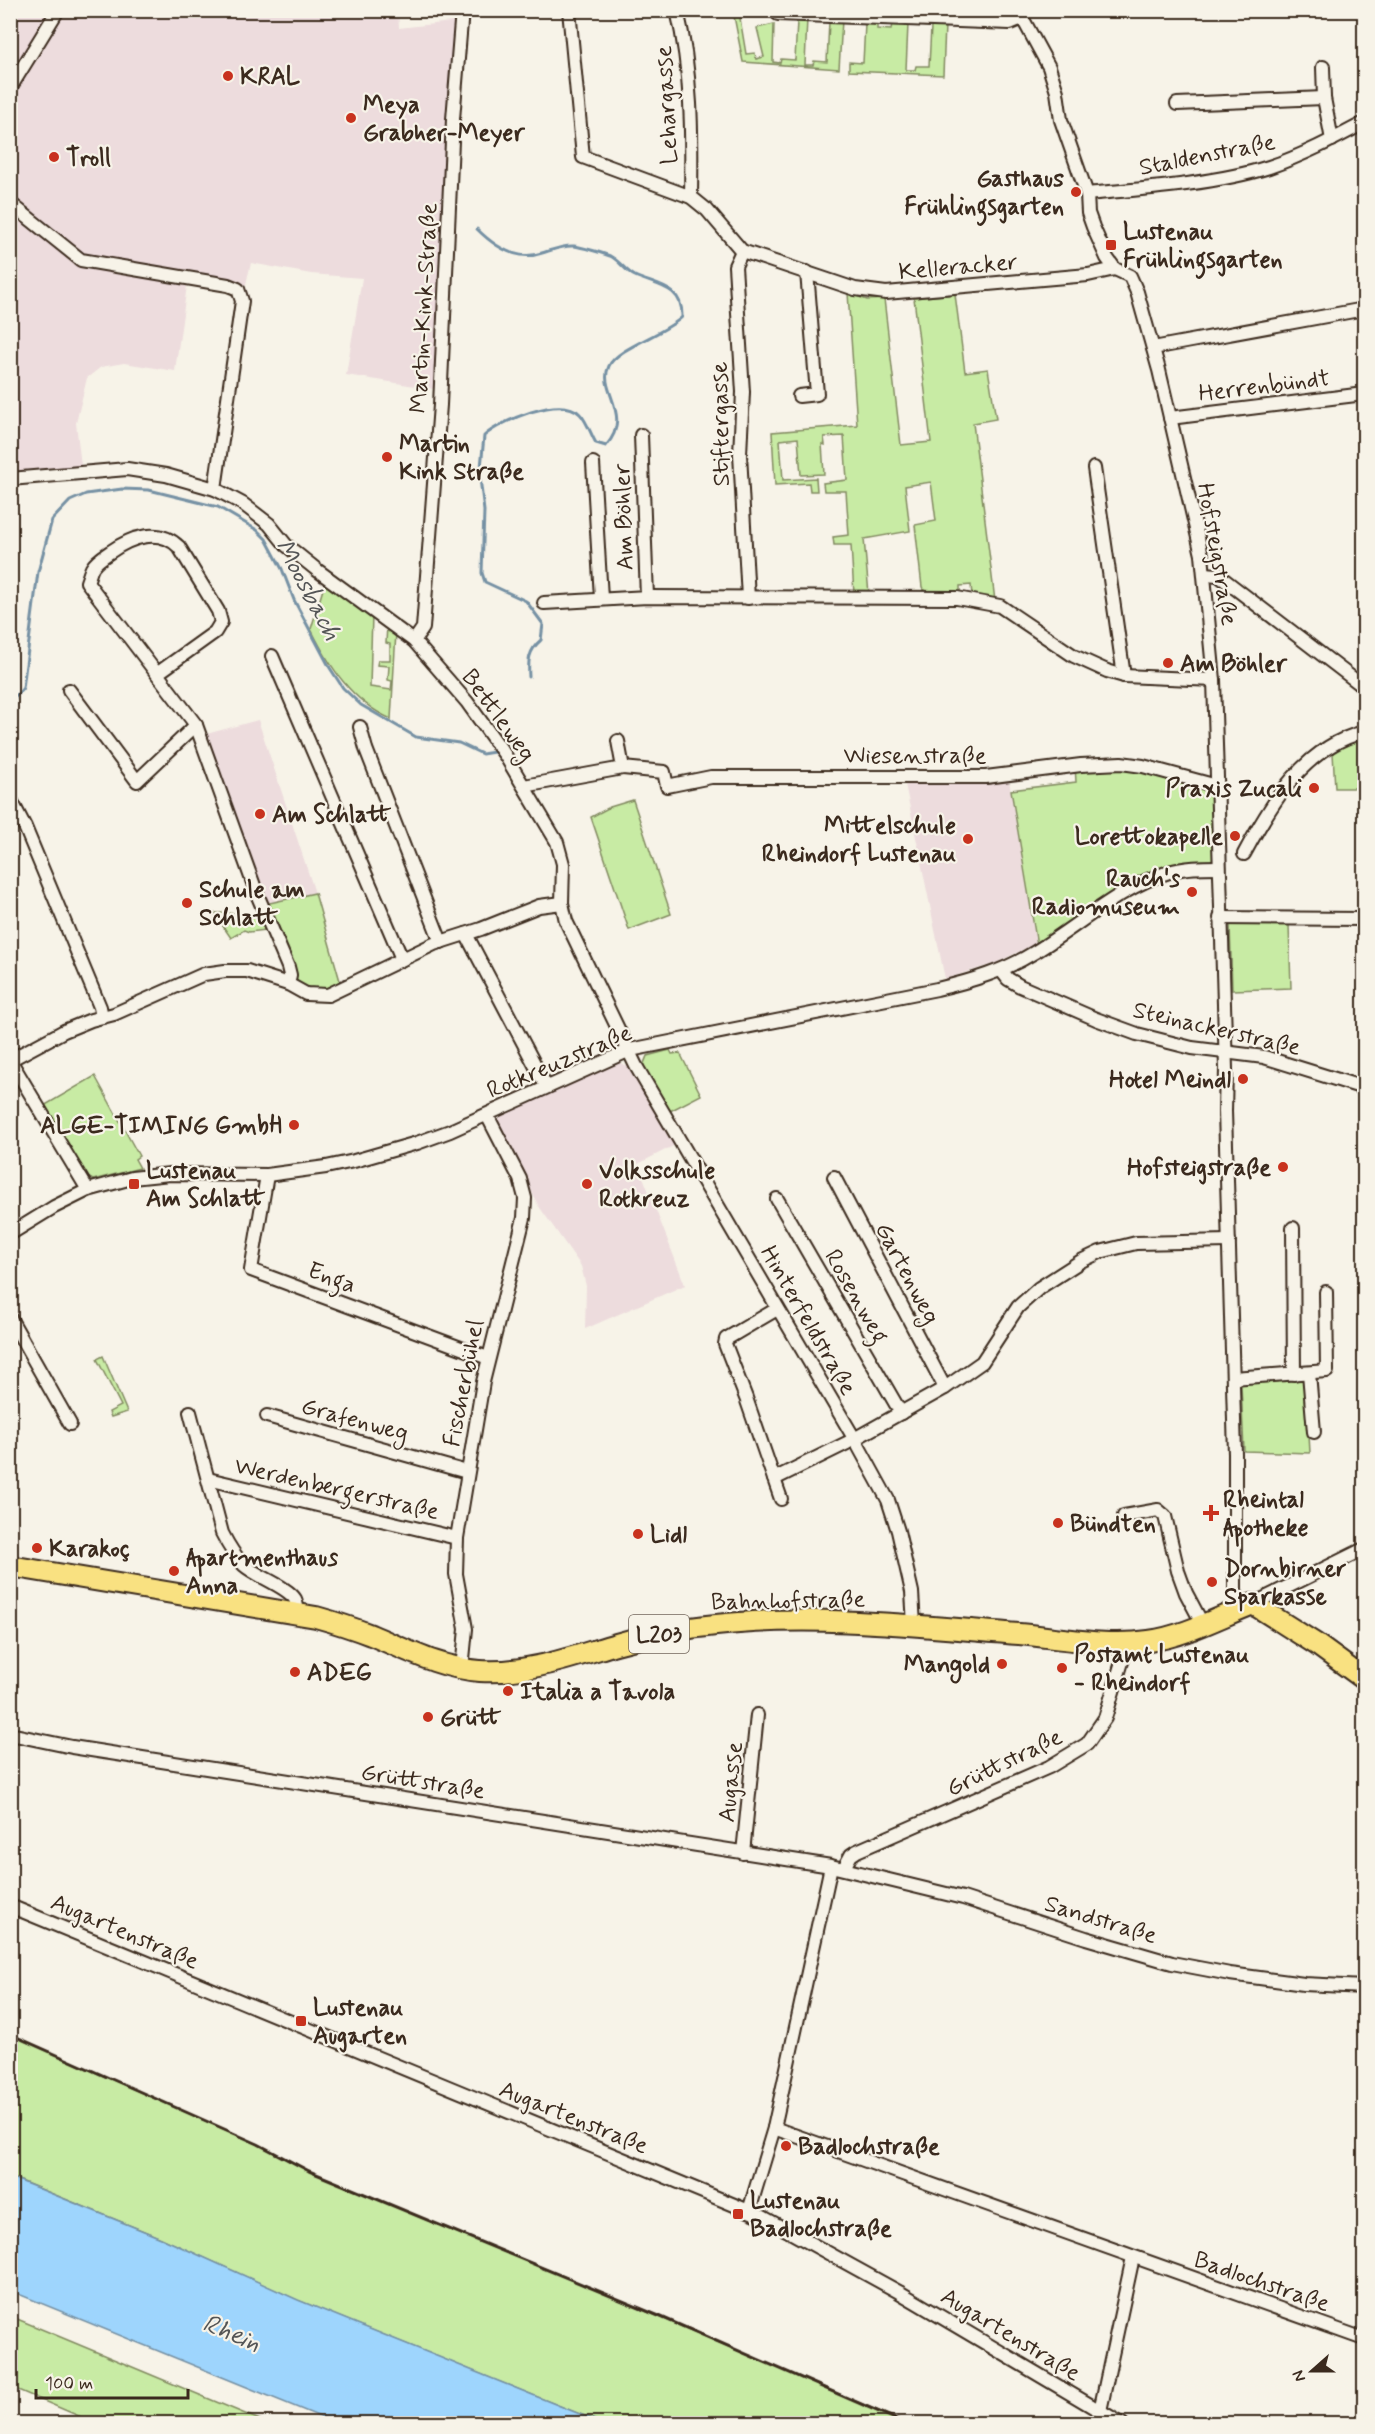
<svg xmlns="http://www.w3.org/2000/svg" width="1375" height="2434" font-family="Mynerve,sans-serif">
<rect width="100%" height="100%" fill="#f7f3e8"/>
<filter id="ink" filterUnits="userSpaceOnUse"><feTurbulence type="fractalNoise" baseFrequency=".0167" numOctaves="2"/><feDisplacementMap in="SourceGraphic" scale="12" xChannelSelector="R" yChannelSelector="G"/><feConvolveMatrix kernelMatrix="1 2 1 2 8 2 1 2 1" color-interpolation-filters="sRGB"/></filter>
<g filter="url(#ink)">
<!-- built -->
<g fill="#eddcdd">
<polygon points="398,10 399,28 460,21 440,390 346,375 362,278 311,274 251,263 242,301 238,289 188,278 175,371 124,363 101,367 87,378 76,423 82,474 11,479 10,11"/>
<polygon points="258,720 315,893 265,904 203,735"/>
<polygon points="1009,780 1036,943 996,963 945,979 905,784"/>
<polygon points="620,1063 630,1067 675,1145 638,1164 685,1285 585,1329 586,1286 581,1266 538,1205 498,1120 500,1117 561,1088"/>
</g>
<!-- green -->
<g fill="#c8eba4" stroke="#828a61" stroke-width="1.5">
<polygon points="733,11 772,11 773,13 750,12 751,15 740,18 746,54 755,53 756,59 764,57 757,28 774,24 773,62 780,63 781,59 795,60 797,21 807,18 805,65 813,65 814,61 827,62 829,22 842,20 839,69 743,62"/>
<polygon points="877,21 877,29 891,30 892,23 908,24 906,70 915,70 916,66 929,66 931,27 918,26 918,24 945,25 943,75 849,71 849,62 863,63 865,24 851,23"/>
<polygon points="848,293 867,300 884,299 901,445 931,442 914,298 955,294 965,372 988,369 996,419 973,423 995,601 972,595 971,585 960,586 960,594 926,593 922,587 915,525 936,521 931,482 905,486 910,531 864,539 869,594 854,594 851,545 834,545 833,537 849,535 846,491 824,491 823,483 847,480 844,436 824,437 825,445 822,444 824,474 801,475 798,438 780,440 783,480 816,478 817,491 810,491 809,483 775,485 772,432 857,425"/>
<path d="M326,579L372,614L370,687L391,690L392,681L388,680L389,666L377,665L378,660H390V644L386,643L387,625L396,632L391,719C351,701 330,667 311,629Z"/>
<polygon points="1364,736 1363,788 1335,788 1333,753 1336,746"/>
<polygon points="1104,764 1217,786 1219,867 1168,872 1038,951 1011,790 1076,782 1075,766"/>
<polygon points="633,800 671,914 629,930 591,817 610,807"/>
<path d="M315,893L340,981C331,995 310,990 298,983L265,904Z"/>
<polygon points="214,913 262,914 270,933 266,930 249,932 244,930 231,938"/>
<polygon points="1230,925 1289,925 1291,988 1232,990"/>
<polygon points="670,1050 672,1054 680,1053 701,1095 670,1111 643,1066 647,1056"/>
<polygon points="95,1076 139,1156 135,1159 140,1168 93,1180 84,1175 42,1107"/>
<polygon points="103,1356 127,1412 111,1417 109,1412 121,1406 97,1359"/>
<polygon points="1303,1378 1306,1380 1310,1453 1244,1451 1241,1385 1243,1382"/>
<polygon points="10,2035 258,2144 309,2171 575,2281 907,2423 602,2423 297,2300 161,2238 11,2177"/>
<polygon points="10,2316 267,2423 95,2423 11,2387"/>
</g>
<!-- water -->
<polygon fill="#9ed5fd" stroke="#7691a4" stroke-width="1.5" points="10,2177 161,2238 298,2300 602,2423 335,2423 11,2291"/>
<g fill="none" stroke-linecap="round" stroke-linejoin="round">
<!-- stream -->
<g stroke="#7691a4" stroke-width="3">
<path d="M477,229C494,246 517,262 542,253C552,250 564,245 574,246C582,247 602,253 610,256C619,260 625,271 635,276C657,286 683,286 682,317C665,334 617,348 609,366C597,390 634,414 606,446L596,443C591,435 587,421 580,414C561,394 501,421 484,436L480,478L484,511L482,573L485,582L526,601L543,624L541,640C528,651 528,661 529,677"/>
<polyline points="10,703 23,688 38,572 52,520 70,501 86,494 122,489 149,490 218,507 257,530 266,539 282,569 294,600 330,668 343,688 361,705 416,737 459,743 482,754 494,752"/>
</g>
<!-- minor casing -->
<g stroke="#3b2a1e" stroke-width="16">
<g id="minor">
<polyline points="569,10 583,157 691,197 707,210 742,251 855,289 886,293 1088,275 1115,269"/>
<path d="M677,10C692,72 692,135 691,197"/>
<polyline points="1018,10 1049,67 1057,92 1061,120 1087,194 1088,213 1093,227 1107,258 1115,269 1130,276 1137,292 1159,370 1202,555 1214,680 1226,1069 1225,1111 1235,1454 1235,1591 1241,1609"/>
<polyline points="778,14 1010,23 1022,18"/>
<polyline points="1323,67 1324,98 1332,140"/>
<polyline points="10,88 58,10"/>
<polyline points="1177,104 1324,98"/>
<path d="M1087,194C1143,189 1215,184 1269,167C1302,156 1334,139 1364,123"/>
<polyline points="10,203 81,260 228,285 238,289 242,301 215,489"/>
<polyline points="742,251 735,266 743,392 740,454 748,598"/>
<polyline points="1153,348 1359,310"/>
<polyline points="799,396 817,394 807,272"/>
<polyline points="1170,418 1364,394"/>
<polyline points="641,435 647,597"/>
<polyline points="593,463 601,598"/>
<polyline points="1094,468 1124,676"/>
<polyline points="10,479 127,469 166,475 215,489 243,504 269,524 286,545 317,570 414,641 467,702 505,755 557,842 563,864 562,903 566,921 636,1066 854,1438 888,1500 898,1531 912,1592 914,1625"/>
<polyline points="1205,574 1218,575 1364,687"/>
<polyline points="544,603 647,597 957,598 1000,606 1074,656 1107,671 1124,676 1214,680"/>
<polyline points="414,641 423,628 440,405 453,119 462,10"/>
<polyline points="272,656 402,959"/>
<path d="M158,673L215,632L221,622L218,611L179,547C159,527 131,537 110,552C104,556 95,562 92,568C90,572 89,577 87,582L196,725L257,894L288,967L290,975L288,984"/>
<polyline points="69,690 137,781 196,725"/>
<polyline points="360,727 366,749 441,942"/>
<polyline points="623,768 664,772 667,786 711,777 986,777 1081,765 1121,763 1143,766 1217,786"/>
<polyline points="524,786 623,768 618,741"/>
<polyline points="10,798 25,827 100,1007 102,1017"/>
<path d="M1244,854C1272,802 1304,747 1364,732"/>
<polyline points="1220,918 1364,919"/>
<polyline points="466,934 546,1086"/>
<polyline points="1001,970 1008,979 1020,986 1096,1019 1137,1034 1192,1048 1264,1057 1364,1088"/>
<polyline points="10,1060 64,1031 91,1020 114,1014 204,974 225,971 247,971 288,984 306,994 328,995 434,944 481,929 539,906 562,903"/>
<polyline points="10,1060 88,1190"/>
<polyline points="267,1175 251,1270 488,1358"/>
<polyline points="834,1177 945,1388"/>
<polyline points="777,1199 901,1413"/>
<polyline points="1293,1228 1294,1374"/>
<path d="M10,1234L54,1207L88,1190L132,1178L170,1174L267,1175L326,1167L354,1161L417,1143L450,1131L630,1050L937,989C971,981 1005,971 1035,952C1078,926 1120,887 1169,872C1185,867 1202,867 1219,867"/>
<polyline points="777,1309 726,1339 725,1344 746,1398 774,1479 847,1443 945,1388 982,1362 1018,1307 1039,1288 1081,1261 1100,1252 1136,1243 1229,1241"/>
<polyline points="10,1318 70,1424"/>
<polyline points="1309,1373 1314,1432"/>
<polyline points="1233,1378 1327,1371 1326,1292"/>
<path d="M190,1412L222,1533C228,1545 234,1556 244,1565C256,1576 288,1587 295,1599C297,1603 297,1609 298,1613"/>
<polyline points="267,1416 467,1472"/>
<polyline points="208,1479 457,1538"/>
<polyline points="774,1479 781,1499"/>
<polyline points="1124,1516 1158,1510 1165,1516 1178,1571 1186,1593 1203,1625"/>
<polyline points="1253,1604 1364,1549"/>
<polyline points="462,1669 466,1629 456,1574 457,1538 483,1382 524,1218 525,1198 520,1179 487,1115"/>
<polyline points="10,1734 72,1747 831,1866 963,1898 1086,1938 1172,1963 1230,1974 1304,1984 1364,1987"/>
<polyline points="743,1853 757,1715"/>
<polyline points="844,1868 851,1855 857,1851 1049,1767 1087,1744 1105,1718 1128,1642"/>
<polyline points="10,1906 761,2216 899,2292 1122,2424"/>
<polyline points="774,2128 1364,2339"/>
<polyline points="749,2211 774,2128 831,1866"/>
<polyline points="1100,2411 1133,2257"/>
</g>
</g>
<!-- primary casing -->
<g stroke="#3b2a1e" stroke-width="24">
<path id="primary" d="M10,1566L316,1617C334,1622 353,1628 371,1635C407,1650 440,1668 480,1671C527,1674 572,1657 616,1644C649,1635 682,1628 716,1625C816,1614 919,1626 1019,1634C1061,1638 1106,1647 1149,1641C1185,1636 1219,1617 1253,1604L1316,1644L1364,1679"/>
</g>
<!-- minor -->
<use href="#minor" stroke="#f7f3e8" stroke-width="12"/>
<!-- primary -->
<use href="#primary" stroke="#f9e181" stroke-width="20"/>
<!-- rail -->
<polyline stroke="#3b2a1e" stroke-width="3" points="10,2034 258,2144 309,2171 659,2316 907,2424"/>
</g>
</g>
<!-- markers -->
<g fill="#c8321e" stroke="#f7f3e8" stroke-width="2">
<circle cx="228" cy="76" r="6"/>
<circle cx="351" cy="118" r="6"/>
<circle cx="54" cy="157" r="6"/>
<circle cx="1076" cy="192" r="6"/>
<rect x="1105" y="239" width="12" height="12" rx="3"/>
<circle cx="387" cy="457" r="6"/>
<circle cx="1168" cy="663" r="6"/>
<circle cx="1314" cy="788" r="6"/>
<circle cx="260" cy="814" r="6"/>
<circle cx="1235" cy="836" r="6"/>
<circle cx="968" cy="839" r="6"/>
<circle cx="1192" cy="892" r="6"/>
<circle cx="187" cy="903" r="6"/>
<circle cx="1243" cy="1079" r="6"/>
<circle cx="294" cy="1125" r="6"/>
<circle cx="1283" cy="1167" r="6"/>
<rect x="128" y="1178" width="12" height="12" rx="3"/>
<circle cx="587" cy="1184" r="6"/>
<path d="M1208 1504h6v6h6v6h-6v6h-6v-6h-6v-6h6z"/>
<circle cx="1058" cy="1523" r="6"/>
<circle cx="638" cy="1534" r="6"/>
<circle cx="37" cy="1548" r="6"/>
<circle cx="174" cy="1571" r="6"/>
<circle cx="1212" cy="1582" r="6"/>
<circle cx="1002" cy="1664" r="6"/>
<circle cx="1062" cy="1668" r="6"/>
<circle cx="295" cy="1672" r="6"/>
<circle cx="508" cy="1691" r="6"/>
<circle cx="428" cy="1717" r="6"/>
<rect x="295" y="2015" width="12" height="12" rx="3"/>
<circle cx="786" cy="2146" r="6"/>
<rect x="732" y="2208" width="12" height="12" rx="3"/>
</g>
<g text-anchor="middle" stroke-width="4.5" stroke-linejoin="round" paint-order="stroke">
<!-- shield labels -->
<rect fill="#f7f3e8" stroke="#73665b" stroke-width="1.5" x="629" y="1615" width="60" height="38" rx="4.5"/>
<g font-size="22" font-weight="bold" fill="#3b2a1e">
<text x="659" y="1642">L203</text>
</g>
<!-- poi labels -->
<g font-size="24" font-weight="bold" fill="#3b2a1e" stroke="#f7f3e8" text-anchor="start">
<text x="240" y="84">KRAL</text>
<text x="363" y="112">Meya<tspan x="363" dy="28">Grabher-Meyer</tspan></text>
<text x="66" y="165">Troll</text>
<text x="1064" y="186" text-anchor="end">Gasthaus<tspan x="1064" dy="28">Frühlingsgarten</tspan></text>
<text x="1123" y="239">Lustenau<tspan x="1123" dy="28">Frühlingsgarten</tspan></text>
<text x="399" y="451">Martin<tspan x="399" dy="28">Kink Straße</tspan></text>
<text x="1180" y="671">Am Böhler</text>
<text x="1302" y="796" text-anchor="end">Praxis Zucali</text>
<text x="272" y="822">Am Schlatt</text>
<text x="956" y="833" text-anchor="end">Mittelschule<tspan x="956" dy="28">Rheindorf Lustenau</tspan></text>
<text x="1223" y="844" text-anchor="end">Lorettokapelle</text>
<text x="1180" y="886" text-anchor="end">Rauch's<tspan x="1180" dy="28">Radiomuseum</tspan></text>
<text x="199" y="897">Schule am<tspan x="199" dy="28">Schlatt</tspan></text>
<text x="1231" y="1087" text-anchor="end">Hotel Meindl</text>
<text x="282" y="1133" text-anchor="end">ALGE-TIMING GmbH</text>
<text x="1271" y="1175" text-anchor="end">Hofsteigstraße</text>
<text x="146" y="1178">Lustenau<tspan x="146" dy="28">Am Schlatt</tspan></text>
<text x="599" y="1178">Volksschule<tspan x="599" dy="28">Rotkreuz</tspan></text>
<text x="1223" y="1507">Rheintal<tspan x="1223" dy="28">Apotheke</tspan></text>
<text x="1070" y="1531">Bündten</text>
<text x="650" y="1542">Lidl</text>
<text x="49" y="1556">Karakoç</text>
<text x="186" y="1565">Apartmenthaus<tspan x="186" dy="28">Anna</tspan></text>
<text x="1224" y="1576">Dornbirner<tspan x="1224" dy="28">Sparkasse</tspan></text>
<text x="1074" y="1662">Postamt Lustenau<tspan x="1074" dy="28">- Rheindorf</tspan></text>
<text x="990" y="1672" text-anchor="end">Mangold</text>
<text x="307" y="1680">ADEG</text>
<text x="520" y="1699">Italia a Tavola</text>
<text x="440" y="1725">Grütt</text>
<text x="313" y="2015">Lustenau<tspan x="313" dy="28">Augarten</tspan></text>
<text x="798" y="2154">Badlochstraße</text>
<text x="750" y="2208">Lustenau<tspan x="750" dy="28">Badlochstraße</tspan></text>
</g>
<!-- street labels -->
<g font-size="24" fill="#3b2a1e" stroke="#f7f3e8">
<text transform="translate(666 105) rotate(-93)" y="8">Lehargasse</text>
<text transform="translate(1207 154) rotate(-11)" y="8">Staldenstraße</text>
<text transform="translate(958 266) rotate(-5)" y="8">Kelleracker</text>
<text transform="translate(423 308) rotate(-87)" y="8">Martin-Kink-Straße</text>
<text transform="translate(1264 385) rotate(-7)" y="8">Herrenbündt</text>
<text transform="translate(720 424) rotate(-91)" y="8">Stiftergasse</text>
<text transform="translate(623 517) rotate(-92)" y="8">Am Böhler</text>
<text transform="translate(1218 554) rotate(80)" y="8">Hofsteigstraße</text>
<text transform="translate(499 715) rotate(54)" y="8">Bettleweg</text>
<text x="915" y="763">Wiesenstraße</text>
<text transform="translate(1217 1028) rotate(13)" y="8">Steinackerstraße</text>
<text transform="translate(559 1061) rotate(-23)" y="8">Rotkreuzstraße</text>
<text transform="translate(908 1273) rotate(62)" y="8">Gartenweg</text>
<text transform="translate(332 1277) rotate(20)" y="8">Enga</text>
<text transform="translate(857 1296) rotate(60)" y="8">Rosenweg</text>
<text transform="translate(809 1320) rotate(60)" y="8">Hinterfeldstraße</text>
<text transform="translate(463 1383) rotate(-79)" y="8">Fischerbühel</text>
<text transform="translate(355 1419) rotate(15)" y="8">Grafenweg</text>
<text transform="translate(337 1488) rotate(13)" y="8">Werdenbergerstraße</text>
<text transform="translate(788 1600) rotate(-1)" y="8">Bahnhofstraße</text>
<text transform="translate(1004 1762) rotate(-26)" y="8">Grüttstraße</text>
<text transform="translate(423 1781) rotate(9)" y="8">Grüttstraße</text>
<text transform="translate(730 1782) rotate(-84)" y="8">Augasse</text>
<text transform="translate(1101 1919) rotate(17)" y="8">Sandstraße</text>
<text transform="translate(125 1931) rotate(23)" y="8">Augartenstraße</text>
<text transform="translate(574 2117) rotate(22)" y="8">Augartenstraße</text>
<text transform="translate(1262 2281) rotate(19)" y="8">Badlochstraße</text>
<text transform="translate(1011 2334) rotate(31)" y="8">Augartenstraße</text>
</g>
<!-- water labels -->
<g font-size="26" font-style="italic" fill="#545556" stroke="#f7f3e8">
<text transform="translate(309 589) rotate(62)" y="9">Moosbach</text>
<text transform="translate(232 2332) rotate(22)" y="9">Rhein</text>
</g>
</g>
<!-- margin -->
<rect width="1375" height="2434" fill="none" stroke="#f7f3e8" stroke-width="36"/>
<rect x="18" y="18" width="1339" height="2398" fill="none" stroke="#3b2a1e" stroke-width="2" filter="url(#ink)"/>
<!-- north arrow -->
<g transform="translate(1312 2371) rotate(249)" stroke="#f7f3e8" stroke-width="4.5" paint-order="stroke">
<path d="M0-4.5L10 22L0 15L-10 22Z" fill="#3b2a1e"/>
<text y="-9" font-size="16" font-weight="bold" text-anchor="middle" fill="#3b2a1e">N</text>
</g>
<!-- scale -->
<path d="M36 2389v9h152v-9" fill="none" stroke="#3b2a1e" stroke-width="3"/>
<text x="45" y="2389" font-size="18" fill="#3b2a1e" stroke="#f7f3e8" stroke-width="4.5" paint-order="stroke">100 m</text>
</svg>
